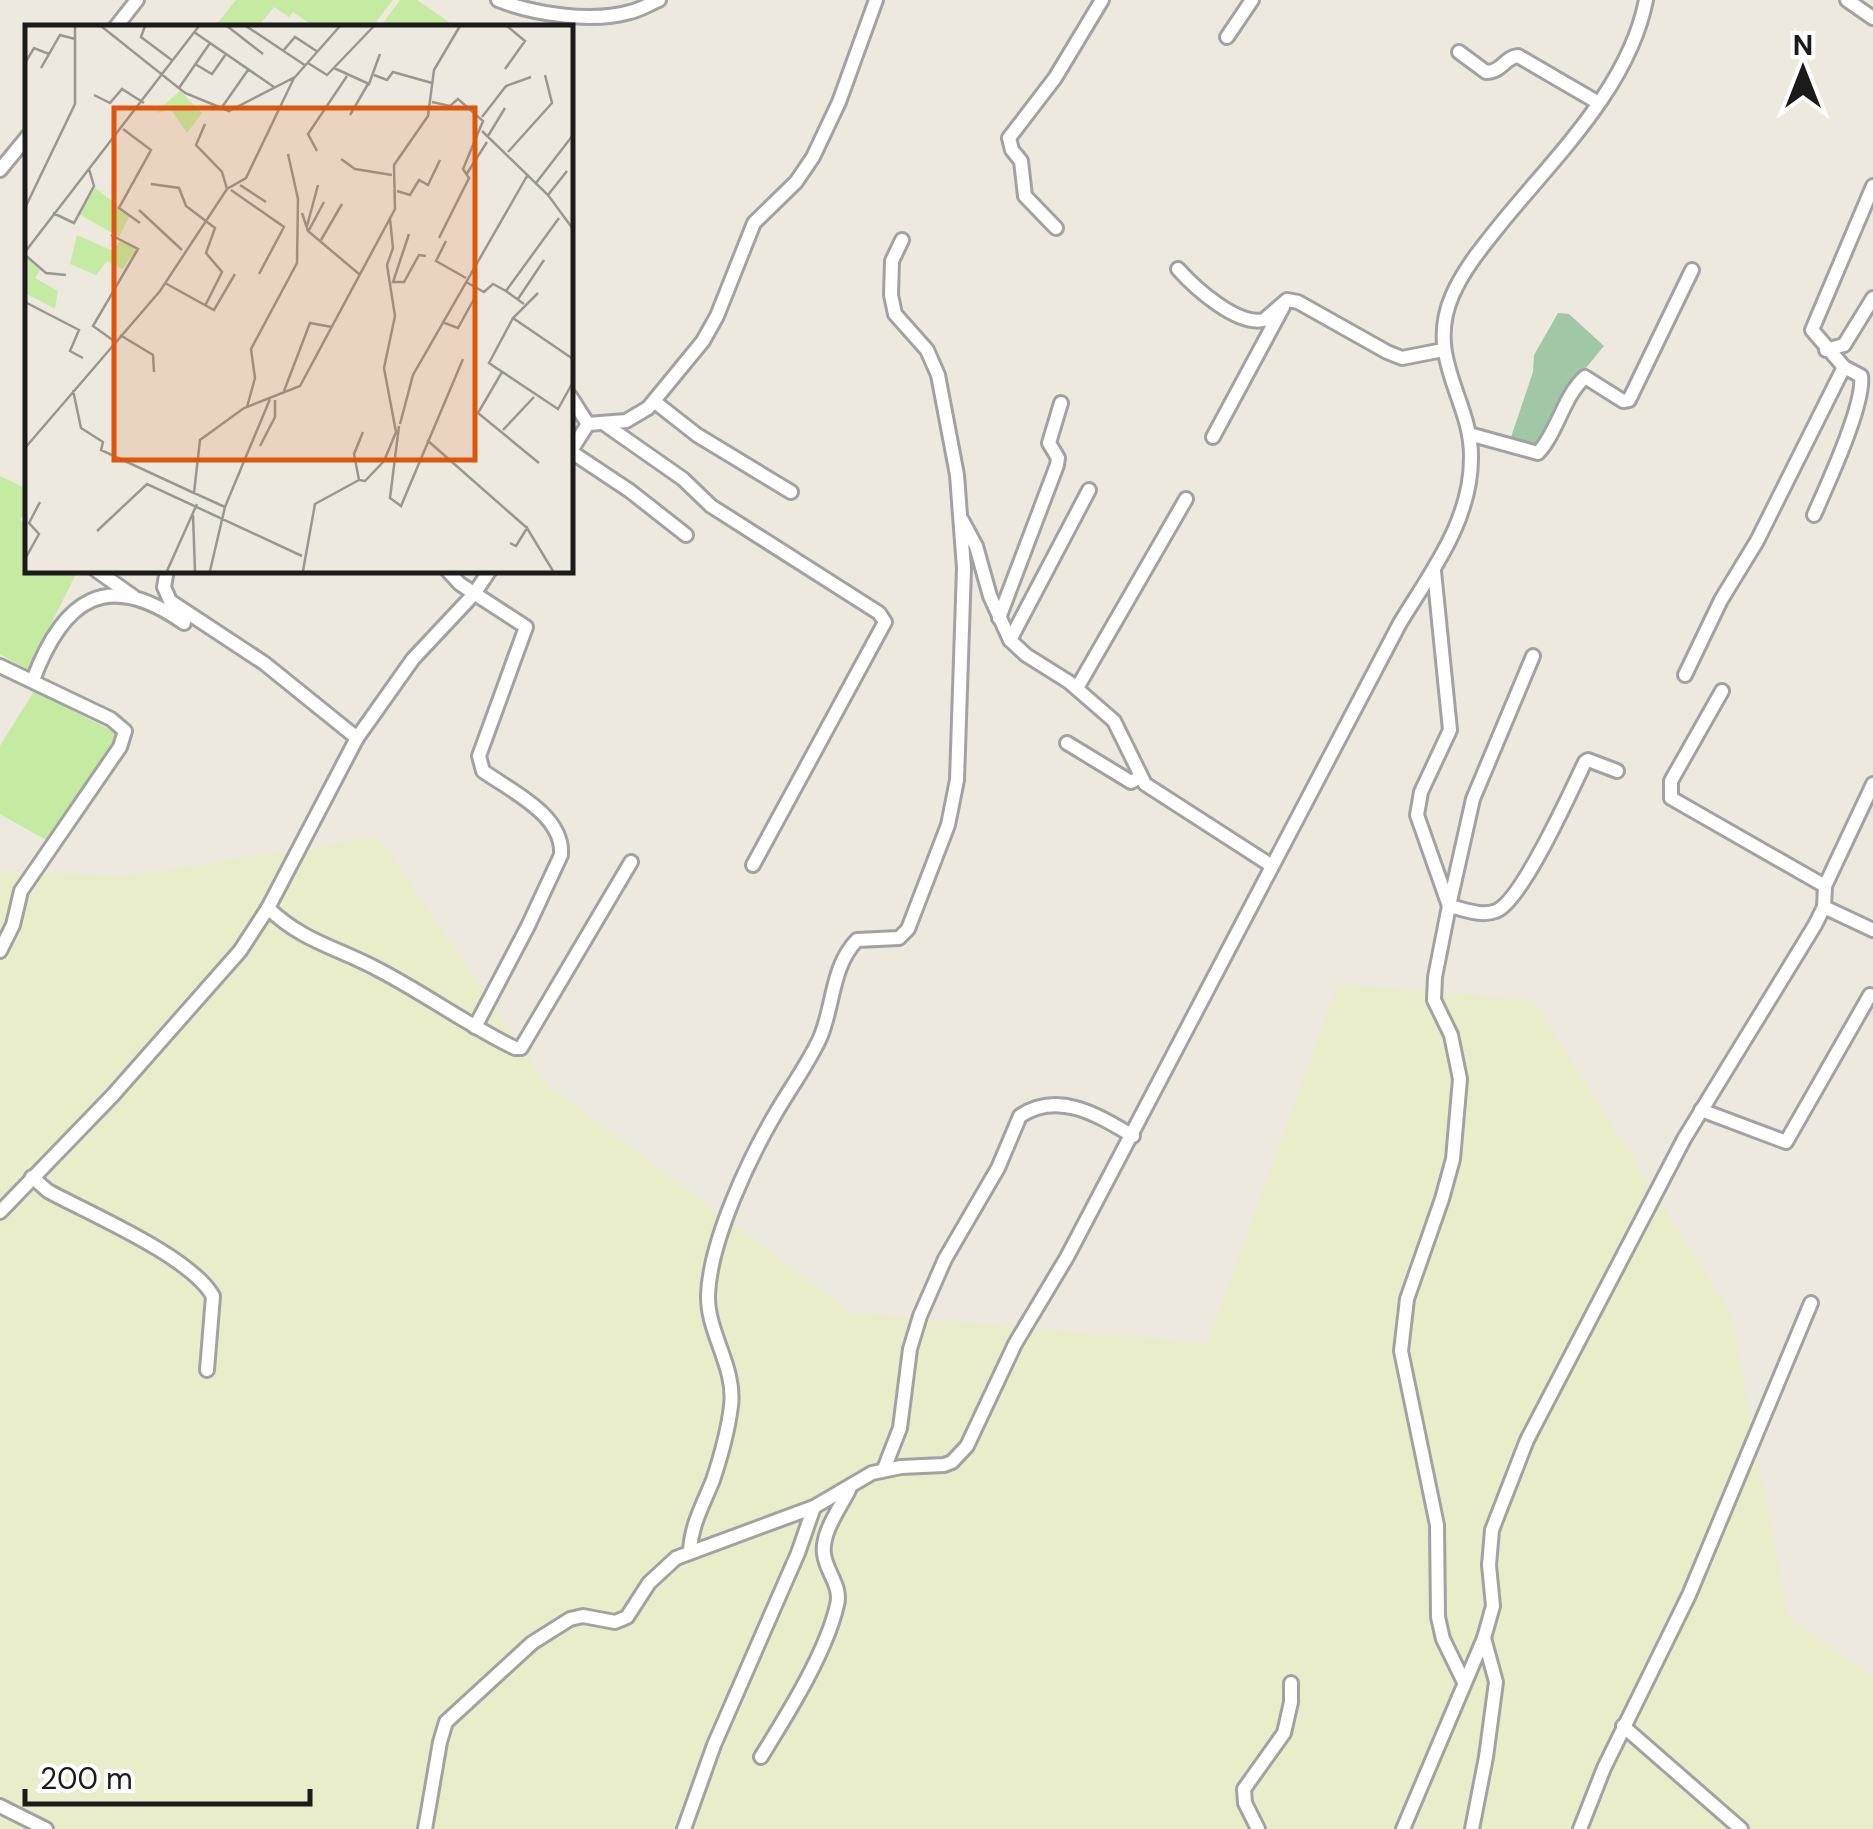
<svg xmlns="http://www.w3.org/2000/svg" width="1873" height="1829" font-family="'DM Sans',sans-serif">
<rect width="100%" height="100%" fill="#ede9df"/>
<!-- farmland -->
<polygon fill="#eaedc9" points="379,837 548,1085 852,1313 1207,1344 1338,985 1533,1000 1731,1313 1788,1616 1873,1677 1873,1829 0,1829 0,872 124,877"/>
<!-- grass -->
<g fill="#c5eaa2">
<polygon points="236,0 393,0 372,27 315,27 293,12 289,17 274,7 258,27 218,27 215,26"/>
<polygon points="400,0 417,0 456,27 380,27"/>
<polygon points="0,476 27,489 27,510 20,520 27,525 28,570 78,570 28,670 0,654"/>
<polygon points="34,691 120,735 46,840 0,814 0,746"/>
</g>
<!-- cemetery -->
<polygon fill="#a0c7a6" points="1558,313 1569,314 1604,346 1580,375 1538,449 1510,440 1533,372 1534,355"/>
<g fill="none" stroke-linecap="round" stroke-linejoin="round">
<!-- minor casing -->
<g stroke="#a2a2a2" stroke-width="18">
<g id="minor">
<path d="M498,0C533,14 592,23 630,12C640,10 649,4 659,0"/>
<polyline points="1847,0 1873,18"/>
<polyline points="115,28 137,0"/>
<polyline points="1227,37 1252,0"/>
<path d="M1459,52L1486,72C1502,72 1505,57 1518,56L1597,102"/>
<polyline points="0,170 28,136"/>
<polyline points="1056,228 1025,196 1021,161 1012,150 1009,138 1055,78 1102,0"/>
<path d="M1178,269C1195,288 1237,326 1264,320L1287,300L1298,302L1387,352L1402,358L1443,350"/>
<polyline points="1826,350 1844,345 1873,298"/>
<polyline points="570,396 588,424"/>
<polyline points="655,402 697,435 791,492"/>
<polyline points="603,423 683,479 711,506 879,613 885,622 753,865"/>
<path d="M1469,434L1538,453C1558,431 1563,397 1585,377L1623,401L1629,400L1692,270"/>
<polyline points="1213,437 1283,307"/>
<polyline points="570,451 630,491 686,535"/>
<polyline points="570,452 588,424 626,421 648,408 703,341 717,316 754,223 796,182 813,157 839,102 876,0"/>
<path d="M1814,515C1827,485 1865,404 1861,376L1844,367"/>
<polyline points="962,520 976,546 990,596 1010,640 1026,655 1069,682 1114,721 1145,784 1272,866"/>
<polyline points="96,570 134,597"/>
<polyline points="167,570 164,587 170,601 264,663 357,738"/>
<path d="M447,570L460,584L526,627L479,756L483,771C511,791 564,815 561,855L528,926L475,1027"/>
<polyline points="1434,571 1450,730 1421,792 1417,815 1449,906 1435,977 1434,1000 1451,1035 1460,1079 1453,1159 1442,1199 1407,1299 1401,1351 1437,1525 1438,1617 1443,1639 1464,1682"/>
<polyline points="999,618 1057,465 1058,458 1049,443 1061,403"/>
<polyline points="1010,640 1089,490"/>
<path d="M1533,656L1473,799L1449,906C1464,909 1481,917 1496,911C1522,901 1571,791 1585,762L1588,760L1617,771"/>
<polyline points="0,666 111,719 125,731 120,747 21,891 13,925 0,951"/>
<polyline points="1685,675 1721,600 1757,541 1844,367 1812,330 1873,186"/>
<path d="M33,680C63,600 106,568 184,623"/>
<polyline points="1077,688 1186,499"/>
<polyline points="1722,691 1671,781 1671,798 1825,886"/>
<polyline points="1067,743 1131,782 1140,777"/>
<polyline points="1824,907 1873,930"/>
<path d="M268,908C303,942 339,948 381,971C427,995 469,1026 515,1048H521L631,862"/>
<polyline points="1701,1110 1786,1142 1870,995"/>
<path d="M32,1177L48,1191C90,1214 190,1256 213,1296L207,1370"/>
<polyline points="0,1212 113,1095 240,951 268,908 357,738 413,659 474,594 490,570"/>
<path d="M884,1469L900,1428L910,1349L920,1316L945,1259L998,1168L1020,1116C1059,1090 1099,1116 1133,1136"/>
<path d="M690,1552C691,1525 703,1505 713,1480C721,1456 728,1431 731,1406C736,1367 707,1333 708,1295C710,1241 749,1158 777,1111C791,1087 808,1064 820,1038C834,1006 831,967 857,940L899,938L908,929L948,825L957,780L964,568L957,475L938,375L927,350L895,314L891,295L892,261L902,240"/>
<polyline points="1484,1638 1493,1606 1489,1565 1492,1530 1527,1440 1684,1139 1815,925 1824,907 1825,886 1873,784"/>
<polyline points="1623,1726 1741,1829"/>
<path d="M761,1757C787,1715 826,1653 837,1605C842,1586 826,1572 824,1554C821,1533 840,1508 849,1490"/>
<polyline points="0,1806 46,1829"/>
<path d="M425,1829L440,1742L446,1722L532,1643L570,1619L583,1616L615,1622L627,1617L649,1583L676,1558L814,1507L872,1473L901,1467L944,1465L952,1462L967,1446L1015,1344L1067,1257L1400,623C1431,572 1471,521 1471,458C1472,400 1425,359 1452,296C1464,268 1484,245 1503,221C1557,155 1629,86 1646,0"/>
<polyline points="684,1829 714,1745 798,1553 814,1507"/>
<polyline points="1258,1829 1245,1803 1244,1789 1284,1733 1291,1702 1291,1683"/>
<polyline points="1403,1829 1484,1638 1496,1682 1486,1757 1472,1829"/>
<polyline points="1580,1829 1604,1768 1689,1595 1811,1303"/>
</g>
</g>
<!-- minor -->
<use href="#minor" stroke="#fff" stroke-width="12"/>
</g>
<!-- overview -->
<g transform="translate(25 25)">
<rect width="548" height="548" fill="#ede9df"/>
<path d="M155,66L177,88L162,108L146,85L130,88ZM70,163L105,190L94,212L54,189ZM52,210L88,226L95,216L112,224L97,244L82,236L71,250L45,239ZM0,232L15,245L10,253L33,266L30,284L0,268Z" fill="#c5eaa2"/>
<path fill="none" stroke="#999791" stroke-width="2.5" d="M76,1L160,68L204,86L270,52L315,1M120,1L116,12L148,36M202,1L238,29M221,1L281,41M169,7L249,62M258,26L270,12L293,27M0,38L9,23L24,29M283,38L302,50L349,1M170,39L187,49L201,29M16,43L35,10L50,14M309,43L344,59L355,29M480,44L500,16L482,1M349,50L362,55L368,47L407,58M154,63L185,18M69,70L85,78L97,64L119,78M407,77L425,81L433,74L458,96L438,144L444,153L414,213M195,85L223,45M325,90L343,59M457,92L481,61L506,52M180,99L171,120L197,147L202,164M98,104L126,125L94,183L115,198M457,106L523,170L548,204M463,111L480,83M292,126L283,109L322,51M483,127L527,78L520,50M316,134L330,144L367,150M441,150L462,117M511,158L548,110M126,159L154,163L161,181L190,203L181,228L197,247L180,281M215,160L241,177M206,165L259,202L234,249M372,166L385,170L394,155L403,160L415,135M523,170L542,146M0,183L50,79V1M114,185L157,225M28,188L49,198L69,161L64,144M277,188L283,206L334,249M282,201L293,160M284,205L299,177M384,209L368,257H379L394,230L401,231M86,210L113,224L68,301L89,316M296,215L317,179M421,216L411,236L441,253M0,227L174,1M0,230L21,248L41,250M441,257L459,267L468,259L481,266M140,258L189,285L210,249M513,268L488,293L548,334M493,274L519,235M0,277L54,305L45,326L58,333M499,279L481,266L534,193M488,293L464,338L533,384L548,357M417,297L433,303L449,274M95,310L128,330L129,347M477,347L453,388L514,438M48,365L56,403L78,417L76,425L169,468M259,366L285,298L307,302M222,382L230,353L226,324L272,238L273,174L263,129M375,399L388,350L502,151M374,401L365,473L376,481L438,334M478,405L509,372M338,407L329,429L334,455L340,456L359,436L371,407L359,343L370,291L362,240L368,223L365,194M402,415L502,503M235,421L250,392V375M0,423L135,266L202,164L221,153L269,53M200,482L169,468L175,415L219,383L275,361L370,184L369,140L403,91L409,45L435,1M168,490L170,546M72,506L122,459L277,531M485,518L491,521L502,503L528,546M0,534L14,509L4,498L15,477M142,546L172,479M185,546L200,482L245,374M278,546L290,479L334,455"/>
<path fill="#de560d" fill-opacity="0.15" stroke="#de560d" stroke-width="5" d="M89,83H450V435H89Z"/>
<rect width="548" height="548" fill="none" stroke="#1b1b1b" stroke-width="5"/>
</g>
<!-- north arrow -->
<g transform="translate(1803 70)" stroke="#ffffff" stroke-width="8" paint-order="stroke">
<path d="M0-8L18 38L0 25L-18 38Z" fill="#1b1b1b"/>
<text y="-15" font-size="28" font-weight="bold" text-anchor="middle" fill="#1b1b1b">N</text>
</g>
<!-- scale -->
<path d="M25 1789v15h285v-15" fill="none" stroke="#1b1b1b" stroke-width="5"/>
<text x="40" y="1789" font-size="30" fill="#1b1b1b" stroke="#ffffff" stroke-width="8" paint-order="stroke">200 m</text>
</svg>
